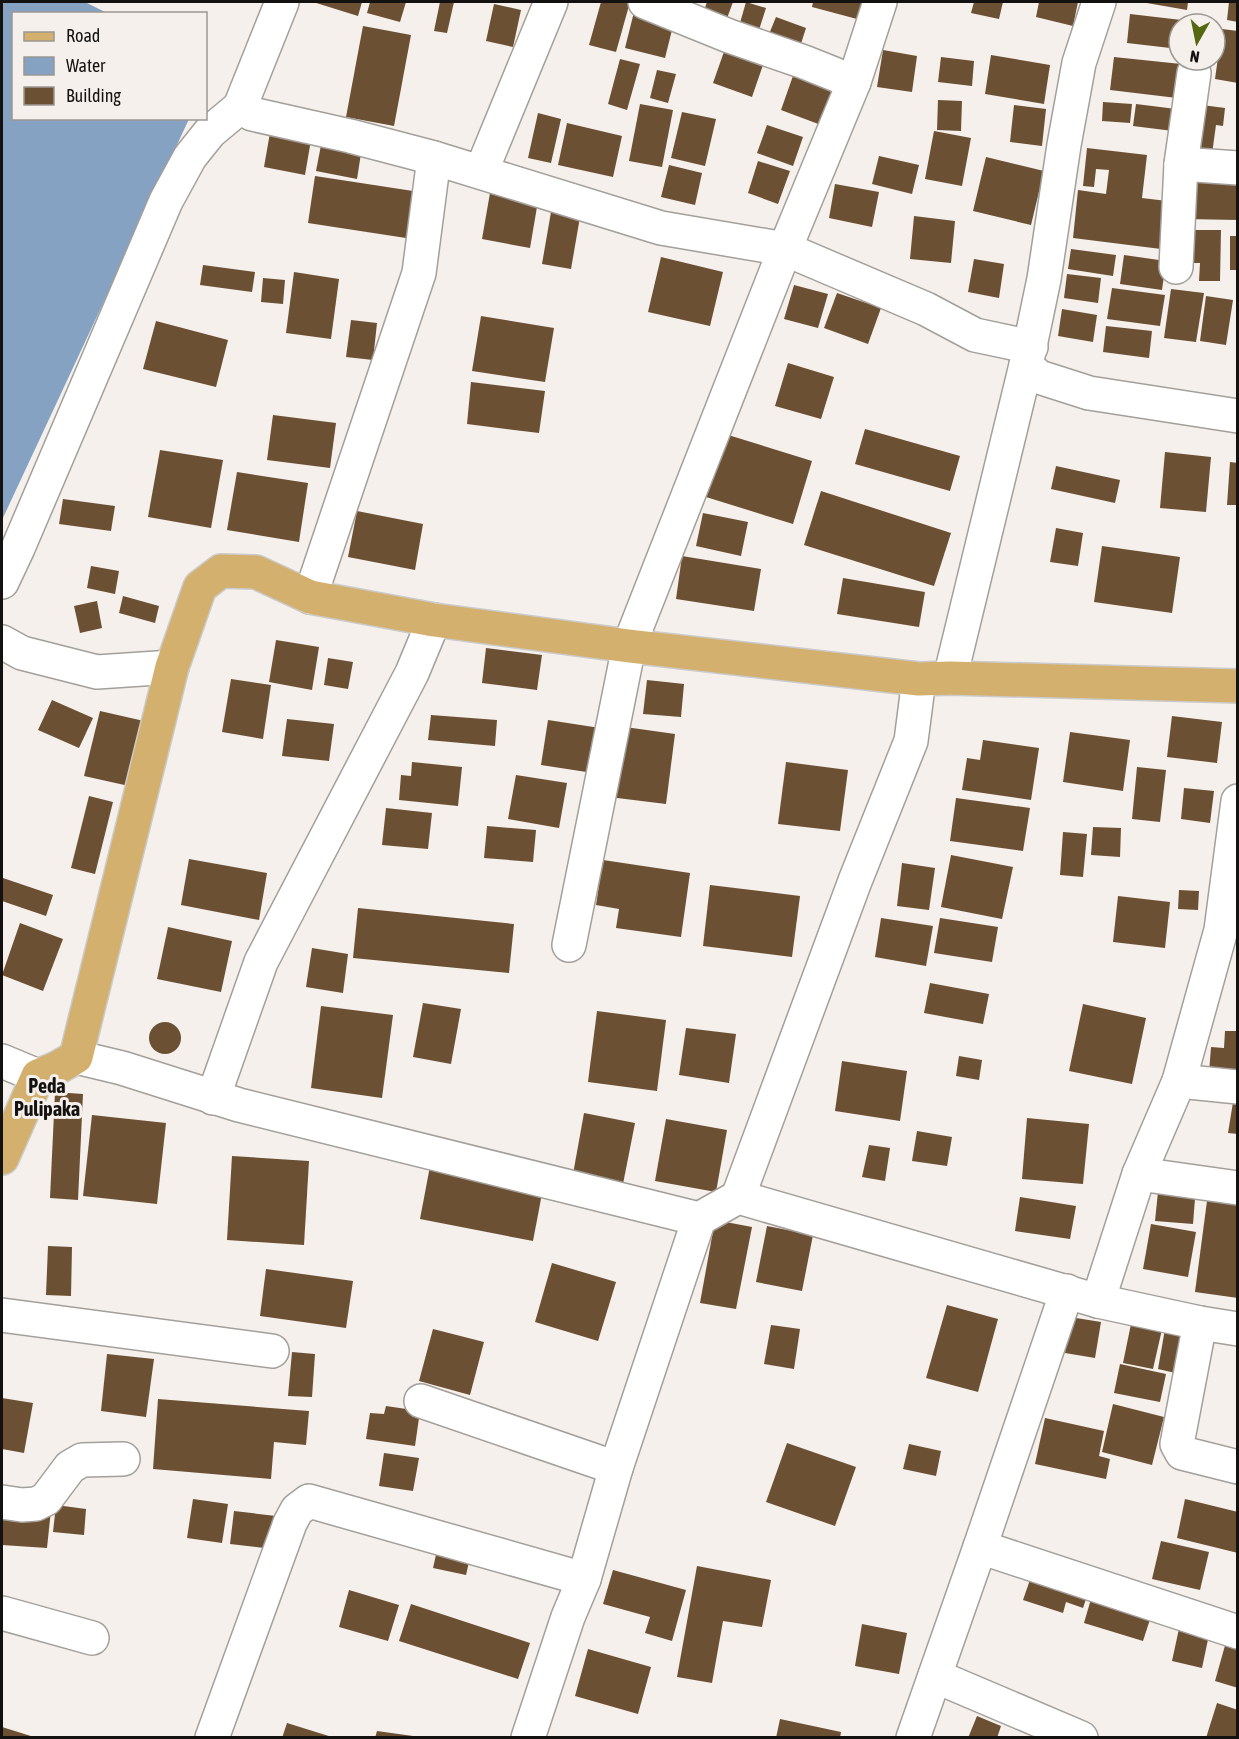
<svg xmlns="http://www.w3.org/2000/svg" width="1239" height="1739" font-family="'Asap Condensed',sans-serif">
<rect width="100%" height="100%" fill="#f5f0eb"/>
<!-- water -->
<polygon fill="#86a2c2" points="2,2 85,2 107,13 14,14 14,118 189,119 2,520"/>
<!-- building -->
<g fill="#6c5033">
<polygon points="313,2 362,2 358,16"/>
<polygon points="370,2 406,2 400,22 367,13"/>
<polygon points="440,2 454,2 447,33 434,31"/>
<polygon points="601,2 630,2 616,52 589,45"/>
<polygon points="707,2 733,2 726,21 703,13"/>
<polygon points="746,2 766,8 757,36 738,30"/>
<polygon points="813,2 862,2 857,19 812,7"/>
<polygon points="974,2 1003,2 999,19 971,13"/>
<polygon points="1039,2 1078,2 1073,26 1036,17"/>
<polygon points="1141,2 1188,2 1187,10"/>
<polygon points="1229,2 1238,2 1238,22 1227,20"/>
<polygon points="494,4 521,10 513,47 486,41"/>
<polygon points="634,12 674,22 665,58 625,48"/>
<polygon points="1130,14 1190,21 1189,24 1179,24 1179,49 1127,43"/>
<polygon points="776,17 806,28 799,50 767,39"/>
<polygon points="363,26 411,35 394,126 346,117"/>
<polygon points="1222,29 1238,31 1238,83 1215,79"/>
<polygon points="726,46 765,59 752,97 713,83"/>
<polygon points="883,50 917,56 912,92 877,87"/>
<polygon points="991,55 1050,65 1044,104 985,94"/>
<polygon points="941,57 974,61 972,86 938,82"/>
<polygon points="1114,57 1181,64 1177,98 1110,90"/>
<polygon points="620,59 640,64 627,110 608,104"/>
<polygon points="657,70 676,74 668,103 650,98"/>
<polygon points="794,73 834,87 821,125 781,110"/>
<polygon points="938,100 962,101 961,131 937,130"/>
<polygon points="1103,102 1132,104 1130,123 1102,121"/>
<polygon points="640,104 673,110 662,167 629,161"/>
<polygon points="1136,104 1176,109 1173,131 1133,126"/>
<polygon points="1194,104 1225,108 1223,126 1216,125 1212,154 1189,152"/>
<polygon points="1014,105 1046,109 1042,146 1010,142"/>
<polygon points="682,112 716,119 705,166 671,158"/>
<polygon points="538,113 561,119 551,163 528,158"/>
<polygon points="567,123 622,136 613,177 558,165"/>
<polygon points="767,125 803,137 793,166 757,153"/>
<polygon points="271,127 312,134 305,175 264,167"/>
<polygon points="934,131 971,138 962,186 925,179"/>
<polygon points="322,140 362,147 357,179 316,171"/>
<polygon points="1087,148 1147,155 1142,198 1167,201 1161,249 1073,238 1078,190 1106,194 1109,170 1096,169 1094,187 1083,186"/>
<polygon points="879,156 919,165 912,194 872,184"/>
<polygon points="986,157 1044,171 1031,225 973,211"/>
<polygon points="758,161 790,171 778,204 748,193"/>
<polygon points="669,165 702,173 695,205 661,197"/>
<polygon points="1185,172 1238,173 1238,220 1185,219"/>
<polygon points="315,176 413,191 406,238 308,223"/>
<polygon points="835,184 879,192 872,227 829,218"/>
<polygon points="490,193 538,201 530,248 482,239"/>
<polygon points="551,212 580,217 571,269 542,264"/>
<polygon points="914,216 955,221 951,263 910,259"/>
<polygon points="1187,230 1221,230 1220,281 1199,281 1200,263 1187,263"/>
<rect x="1230" y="236" width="8" height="34"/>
<polygon points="1071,249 1116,255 1113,276 1068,269"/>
<polygon points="1124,255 1166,261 1162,290 1120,284"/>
<polygon points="661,257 723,272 710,326 648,312"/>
<polygon points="974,259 1004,264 999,298 968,292"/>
<polygon points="203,265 255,272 252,292 200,285"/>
<polygon points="294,272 339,279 331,339 286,333"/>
<polygon points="1067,274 1101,278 1098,303 1064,298"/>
<polygon points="263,278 285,280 283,304 261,302"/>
<polygon points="794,285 828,294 818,328 784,319"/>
<polygon points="1112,288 1165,295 1160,326 1107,319"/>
<polygon points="1171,289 1204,293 1196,342 1164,338"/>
<polygon points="837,293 881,308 868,344 824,328"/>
<polygon points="1206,296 1233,300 1226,345 1200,341"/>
<polygon points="1062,309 1097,315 1093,342 1058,336"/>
<polygon points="481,316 554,328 545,382 472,371"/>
<polygon points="351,320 377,323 373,360 346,357"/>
<polygon points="156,321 228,340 216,387 143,369"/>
<polygon points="1106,326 1152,331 1149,358 1103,352"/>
<polygon points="788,363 834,377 821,419 775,406"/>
<polygon points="471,382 545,391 539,433 467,424"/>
<polygon points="273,415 336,423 330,468 267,460"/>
<polygon points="865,429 960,456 950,491 855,464"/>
<polygon points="725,434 812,461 793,524 706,497"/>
<polygon points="160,450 223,460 211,528 148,517"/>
<polygon points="1165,452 1211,457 1206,512 1160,508"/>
<polygon points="1230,462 1238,463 1238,505 1227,505"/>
<polygon points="1056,466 1120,480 1115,503 1051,489"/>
<polygon points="237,472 308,483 299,542 227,530"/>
<polygon points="821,491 951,533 934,586 804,545"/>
<polygon points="63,499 115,506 111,531 59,524"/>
<polygon points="357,511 423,524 415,570 348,557"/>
<polygon points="703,513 748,522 741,556 696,546"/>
<polygon points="1056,528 1083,533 1078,566 1050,562"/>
<polygon points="1102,546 1180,557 1172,613 1094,602"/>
<polygon points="682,556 761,569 754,611 676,599"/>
<polygon points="91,566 119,571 115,594 87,588"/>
<polygon points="843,578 925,592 919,627 837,614"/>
<polygon points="123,596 159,606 155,623 119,613"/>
<polygon points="97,601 102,628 80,633 74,606"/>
<polygon points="276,640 319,647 312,690 269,682"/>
<polygon points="486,648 542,655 537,690 482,683"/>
<polygon points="328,658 353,662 348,689 324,685"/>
<polygon points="231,679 271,685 263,739 222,732"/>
<polygon points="647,680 684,684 681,717 643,714"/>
<polygon points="52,700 93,718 79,748 38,730"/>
<polygon points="100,711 144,721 129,786 84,776"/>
<polygon points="431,715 497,720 495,746 428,740"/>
<polygon points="1172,716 1222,722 1217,763 1167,757"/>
<polygon points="287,719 334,724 329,761 282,756"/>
<polygon points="548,720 600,728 593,773 541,765"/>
<polygon points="618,726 675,734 666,804 609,797"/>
<polygon points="1070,732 1130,740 1123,791 1063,782"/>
<polygon points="983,740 1039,748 1031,800 962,790 967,758 980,760"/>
<polygon points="412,762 462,767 458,806 399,800 401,775 411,776"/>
<polygon points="786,762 848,770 840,831 778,824"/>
<polygon points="1137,767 1166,770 1160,822 1132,819"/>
<polygon points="516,775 567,783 559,828 508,819"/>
<polygon points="1184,788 1214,791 1210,823 1181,819"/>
<polygon points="89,796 113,802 95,874 71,868"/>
<polygon points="956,798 1030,808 1023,851 950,841"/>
<polygon points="386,808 432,813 428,849 382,845"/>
<polygon points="487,826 536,830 533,862 484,858"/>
<polygon points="1093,827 1121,828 1120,857 1091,855"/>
<polygon points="1063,832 1087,834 1083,877 1060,875"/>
<polygon points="951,855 1013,867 1002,919 941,907"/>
<polygon points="189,859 267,873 259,920 181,905"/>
<polygon points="603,860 690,873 681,937 616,928 619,909 596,905"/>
<polygon points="902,863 935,868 929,910 897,906"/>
<polygon points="3,878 53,895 46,916 2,901"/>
<polygon points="710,885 800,896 792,957 703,946"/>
<polygon points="1179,890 1199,891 1198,910 1178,909"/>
<polygon points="1118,896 1170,902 1165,948 1113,942"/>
<polygon points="358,908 514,924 509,973 353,958"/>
<polygon points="881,918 933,926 926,966 875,957"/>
<polygon points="940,918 998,927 992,962 934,953"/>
<polygon points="20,923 63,939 43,991 2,975"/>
<polygon points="168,927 232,941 221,992 157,979"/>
<polygon points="312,948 348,954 343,993 306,987"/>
<polygon points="930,983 989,994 983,1024 924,1013"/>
<polygon points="423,1003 461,1009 451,1064 413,1057"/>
<polygon points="1083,1004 1146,1018 1132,1084 1069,1071"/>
<polygon points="321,1006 393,1015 382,1098 311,1088"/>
<polygon points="597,1011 666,1020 657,1091 588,1082"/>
<circle cx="165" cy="1038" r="16"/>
<polygon points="686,1028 736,1034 729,1083 679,1075"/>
<polygon points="1225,1031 1238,1031 1238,1075 1209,1073 1211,1047 1224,1048"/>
<polygon points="959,1056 982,1060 979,1080 956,1076"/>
<polygon points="842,1061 907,1071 900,1121 835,1111"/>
<polygon points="1235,1090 1238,1091 1238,1134 1228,1133"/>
<polygon points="55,1092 83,1094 78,1200 50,1198"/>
<polygon points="584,1113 635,1123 623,1184 573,1174"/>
<polygon points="92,1115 166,1123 157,1204 83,1196"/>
<polygon points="1027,1118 1089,1124 1083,1184 1022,1179"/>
<polygon points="666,1119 727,1130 716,1192 655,1181"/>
<polygon points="917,1131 952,1137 947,1166 912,1161"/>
<polygon points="869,1145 890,1148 885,1181 862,1177"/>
<polygon points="232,1156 309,1161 304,1245 227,1240"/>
<polygon points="431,1161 544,1183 533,1241 420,1219"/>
<polygon points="1159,1182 1196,1186 1193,1224 1155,1221"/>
<polygon points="1020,1197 1076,1206 1070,1239 1015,1231"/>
<polygon points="1207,1201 1238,1205 1238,1298 1195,1292"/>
<polygon points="715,1220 752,1227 736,1309 700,1303"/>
<polygon points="1151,1224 1196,1232 1188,1277 1143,1269"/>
<polygon points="767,1226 813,1235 802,1291 756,1282"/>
<polygon points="48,1246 72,1247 71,1296 46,1295"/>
<polygon points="552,1263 616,1282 598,1341 535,1322"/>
<polygon points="266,1269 353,1281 346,1328 260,1316"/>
<polygon points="947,1305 998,1319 978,1392 926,1378"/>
<polygon points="1070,1317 1101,1322 1095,1358 1065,1353"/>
<polygon points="1132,1319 1163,1325 1153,1369 1123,1363"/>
<polygon points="771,1325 800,1329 794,1369 764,1364"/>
<polygon points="433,1329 484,1342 470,1395 419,1381"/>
<polygon points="1165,1329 1191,1334 1184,1375 1158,1369"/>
<polygon points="292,1352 315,1354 312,1397 288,1396"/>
<polygon points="107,1354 154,1359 146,1417 101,1411"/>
<polygon points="1120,1364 1166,1374 1160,1402 1114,1393"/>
<polygon points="2,1398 33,1403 24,1453 2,1449"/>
<polygon points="158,1399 309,1411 306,1445 274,1442 271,1479 153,1469"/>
<polygon points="1113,1404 1164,1417 1152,1465 1102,1452"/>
<polygon points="386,1406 420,1411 415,1446 366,1439 370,1413 384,1414"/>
<polygon points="1045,1418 1104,1431 1099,1456 1110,1459 1106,1479 1035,1464"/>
<polygon points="787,1443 856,1467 835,1526 766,1502"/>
<polygon points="909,1444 941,1451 936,1476 903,1469"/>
<polygon points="384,1453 419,1458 413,1491 379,1486"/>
<polygon points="193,1499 228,1504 222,1543 187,1538"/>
<polygon points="1185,1499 1238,1512 1238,1553 1177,1538"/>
<polygon points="56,1505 86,1509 84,1535 53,1532"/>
<polygon points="2,1506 51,1510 47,1548 2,1545"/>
<polygon points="234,1511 276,1516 273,1549 230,1544"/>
<polygon points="1161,1541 1209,1552 1200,1590 1152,1579"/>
<polygon points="438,1546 471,1553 466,1575 433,1568"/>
<polygon points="697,1566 771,1580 762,1627 723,1621 712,1683 677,1677"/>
<polygon points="613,1570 686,1590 672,1641 645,1633 650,1617 603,1604"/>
<polygon points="1032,1574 1088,1593 1083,1608 1066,1602 1063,1613 1023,1600"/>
<polygon points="349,1590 399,1605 388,1641 339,1627"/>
<polygon points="1093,1592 1153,1610 1143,1641 1084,1623"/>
<polygon points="411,1604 530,1643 518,1679 399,1641"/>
<polygon points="862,1624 907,1633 899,1674 855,1666"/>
<polygon points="1180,1624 1210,1630 1202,1668 1172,1661"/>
<polygon points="1226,1642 1238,1646 1238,1688 1215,1681"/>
<polygon points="588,1649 651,1667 638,1714 575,1696"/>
<polygon points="1217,1703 1238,1710 1238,1738 1206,1738"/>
<polygon points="977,1716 1001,1726 997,1738 968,1738"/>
<polygon points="780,1719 841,1732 840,1738 776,1738"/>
<polygon points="287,1723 332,1737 332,1738 282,1738"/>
<polygon points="2,1727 34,1737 34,1738 2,1738"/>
<polygon points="377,1731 413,1736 413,1738 375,1738"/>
</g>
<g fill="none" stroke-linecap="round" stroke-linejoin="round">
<!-- minor casing -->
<g stroke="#a39f9a" stroke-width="36">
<g id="minor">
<polyline points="282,2 240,107 252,114 350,136 434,158 661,228 785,249 926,309 975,335 1031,347"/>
<polyline points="645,2 729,36 804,62 854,82"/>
<polyline points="1099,2 1079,63 1064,145 1044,279 1026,365 1039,377 1089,393 1238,416"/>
<polyline points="1181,164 1238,168"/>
<polyline points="481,172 551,2"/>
<polyline points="1176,267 1181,164 1194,73"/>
<polyline points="2,582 18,548 166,201 190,157 210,132 240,107"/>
<polyline points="310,597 419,273 434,158"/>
<polyline points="2,642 22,653 97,672 172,667"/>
<polyline points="950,678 1026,365"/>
<polyline points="569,945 629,646 785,249 854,82 880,2"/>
<polyline points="76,1057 122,1068 239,1105 699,1219 738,1197 1098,1301 1200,1323 1238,1329"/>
<polyline points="2,1061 38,1076"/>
<polyline points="1179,1081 1238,1087"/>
<polyline points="213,1098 261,962 412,673 434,620"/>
<polyline points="1139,1174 1238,1188"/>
<polyline points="738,1197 855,881 911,741 919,679"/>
<polyline points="1098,1301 1139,1174 1179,1081 1221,930 1238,801"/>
<polyline points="2,1315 272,1351"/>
<polyline points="1200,1323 1177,1444 1182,1453 1238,1467"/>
<polyline points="421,1401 616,1468"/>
<polyline points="2,1502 22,1505 36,1504 46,1499 70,1467 82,1460 123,1459"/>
<polyline points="980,1547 1238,1632"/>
<polyline points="2,1613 92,1638"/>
<polyline points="935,1676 1081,1738"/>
<polyline points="212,1738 290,1523 297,1510 309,1501 584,1579"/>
<polyline points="528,1738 568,1617 584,1579 616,1468 699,1219"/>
<polyline points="913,1738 980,1547 1067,1291"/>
</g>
</g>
<!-- major casing -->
<g stroke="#cbcbcb" stroke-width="36">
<polyline id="major" points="2,1158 38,1076 57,1068 76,1057 172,667 200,587 221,571 256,572 310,597 434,620 629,646 919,679 950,678 1238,686"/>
</g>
<!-- minor -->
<use href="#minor" stroke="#fff" stroke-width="33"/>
<!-- major -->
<use href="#major" stroke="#d3b06d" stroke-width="33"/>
</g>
<g text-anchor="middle" stroke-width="6" stroke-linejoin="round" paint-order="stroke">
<!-- quarter labels -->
<g font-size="20" font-weight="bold" fill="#141211" stroke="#f5f0eb">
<text x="47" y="1093">Peda<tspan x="47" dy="23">Pulipaka</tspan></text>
</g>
</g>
<!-- border -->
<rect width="1239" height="1739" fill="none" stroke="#141211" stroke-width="6"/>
<!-- legend -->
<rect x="12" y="12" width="195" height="108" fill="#f5f0eb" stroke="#9b9794" stroke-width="1.5"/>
<rect x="24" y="32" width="30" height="9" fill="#d3b06d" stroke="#9b9794" stroke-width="1.5"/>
<text x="66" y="42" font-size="18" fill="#141211">Road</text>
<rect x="24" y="57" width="30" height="18" fill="#86a2c2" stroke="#9b9794" stroke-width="1.5"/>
<text x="66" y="72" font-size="18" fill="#141211">Water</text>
<rect x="24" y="87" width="30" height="18" fill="#6c5033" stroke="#9b9794" stroke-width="1.5"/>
<text x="66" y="102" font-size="18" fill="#141211">Building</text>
<!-- north arrow -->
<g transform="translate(1197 42) rotate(189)"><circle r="28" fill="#f5f0eb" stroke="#9b9794" stroke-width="1.5"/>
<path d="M0-4.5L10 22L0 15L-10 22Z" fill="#566711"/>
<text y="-9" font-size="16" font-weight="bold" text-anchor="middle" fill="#141211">N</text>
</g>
</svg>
